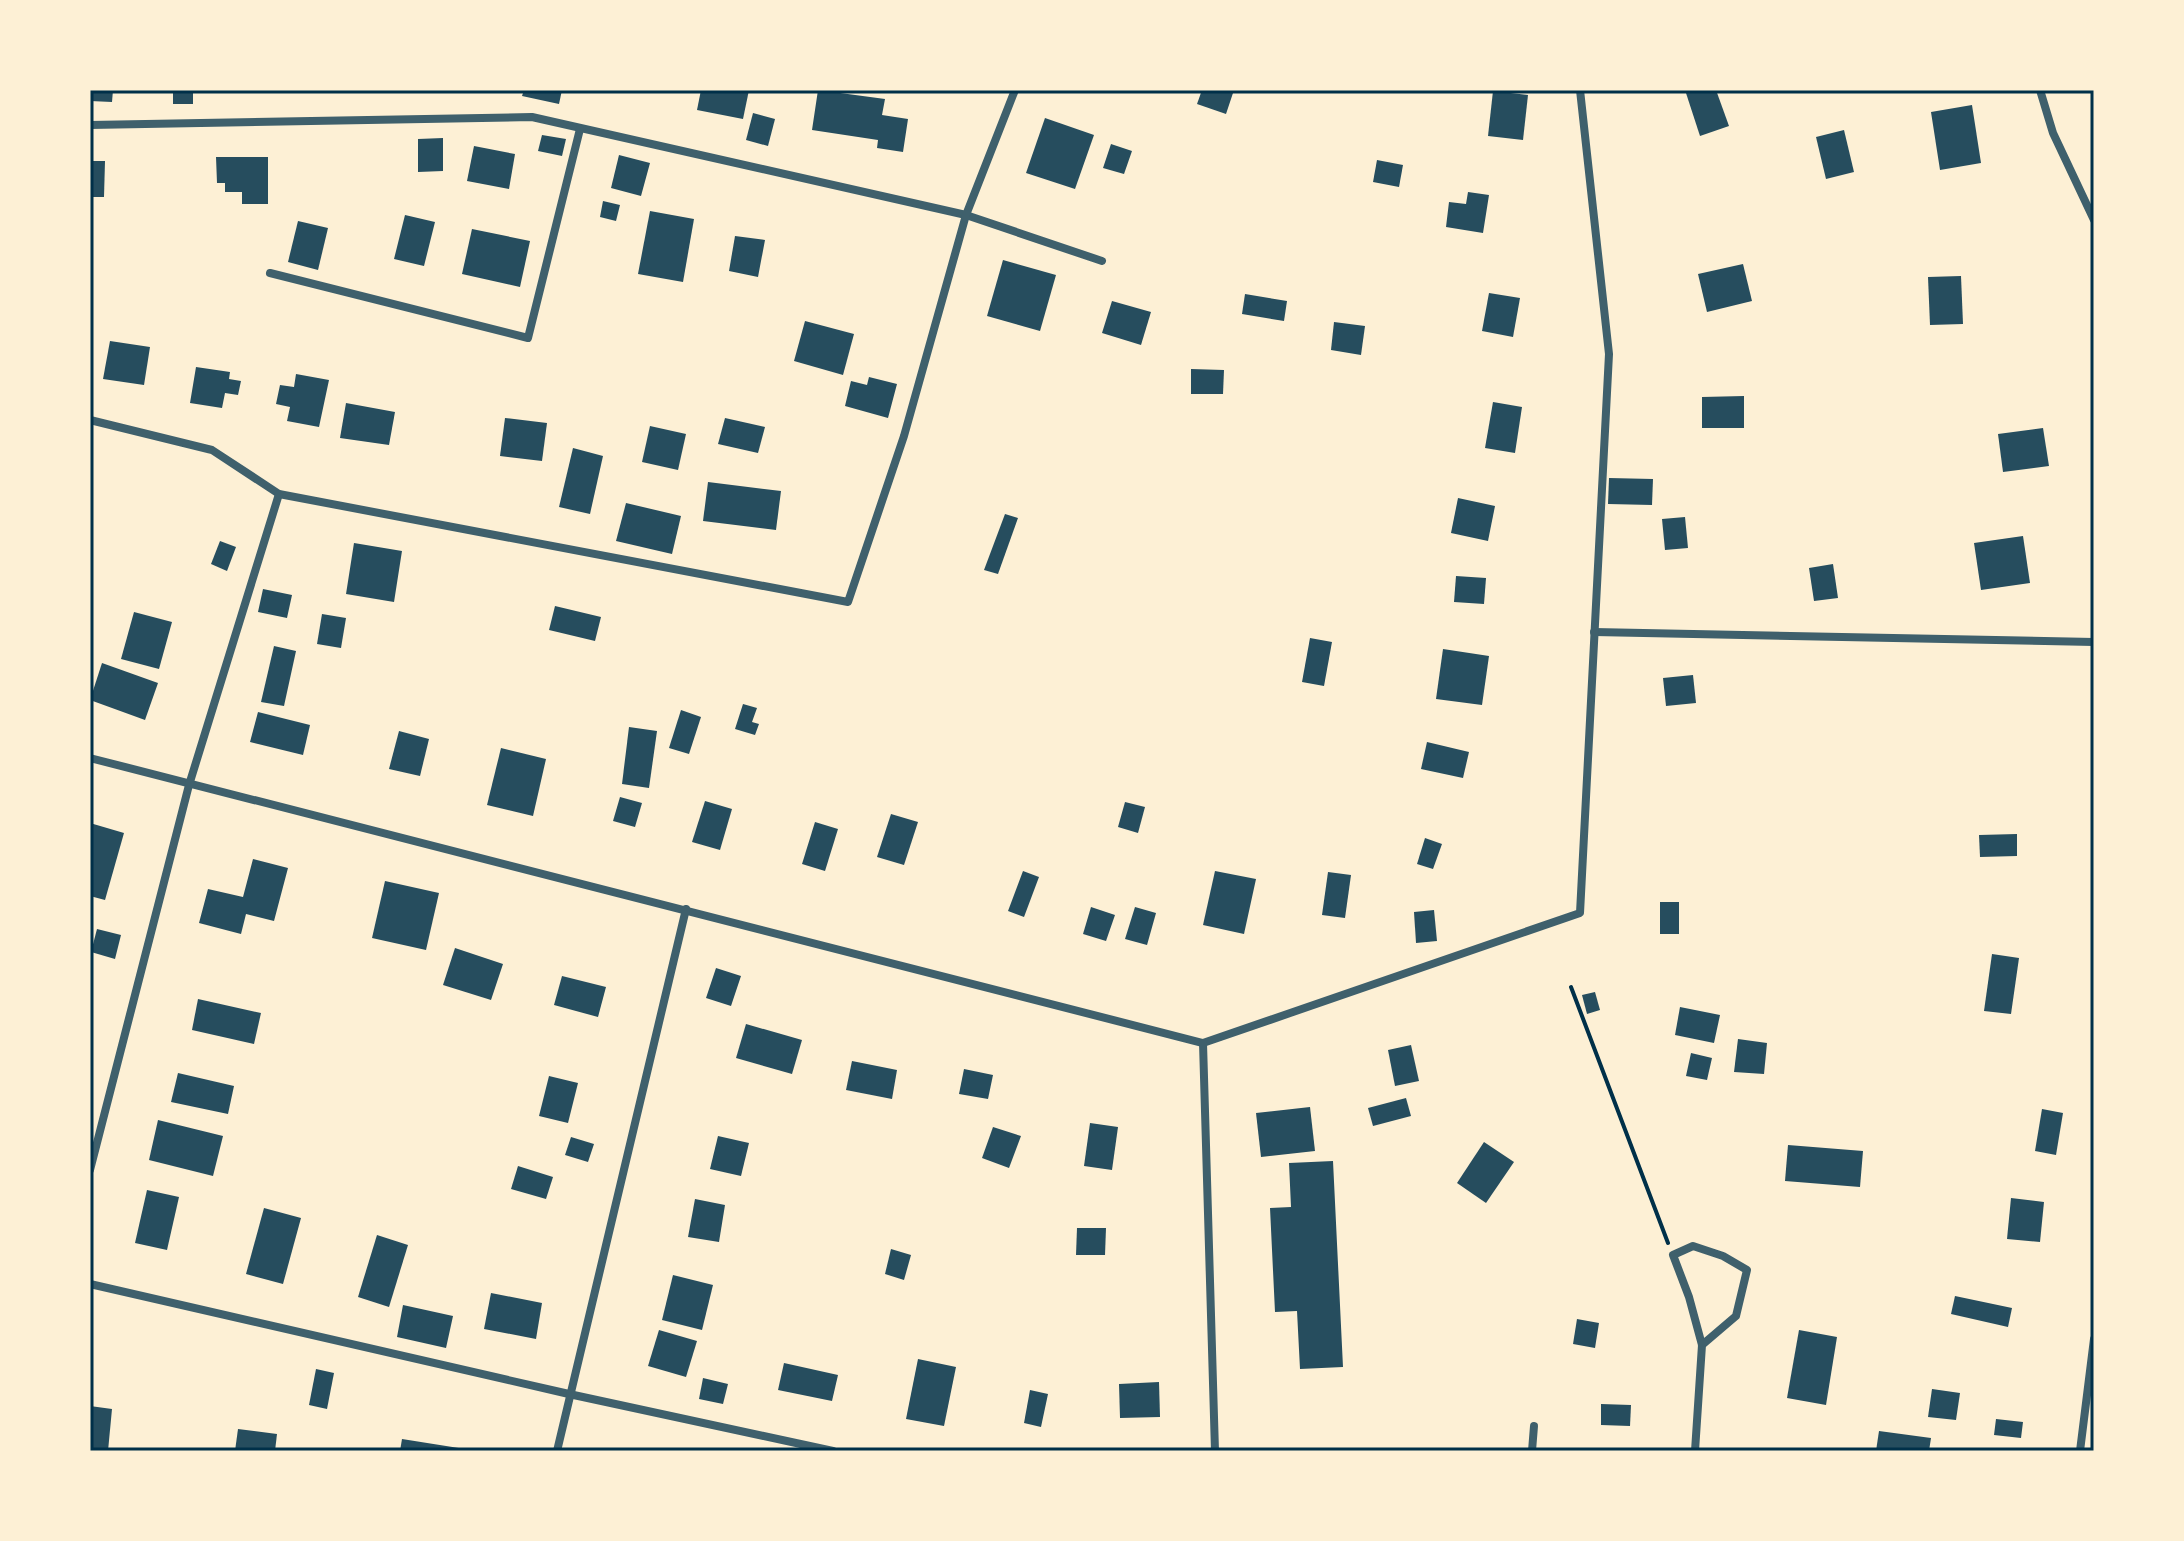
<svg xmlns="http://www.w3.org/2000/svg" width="2184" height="1541" font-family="Arial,sans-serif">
<rect width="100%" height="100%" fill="#fdf0d5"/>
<!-- building -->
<g fill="#264d5e">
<polygon points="90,90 113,90 112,102 90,101"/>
<rect x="173" y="90" width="20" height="14"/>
<polygon points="524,90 562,90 559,104 522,96"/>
<polygon points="701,90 749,90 743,119 697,110"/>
<polygon points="818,90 885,99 882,115 908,119 903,152 877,148 878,140 812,130"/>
<polygon points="1202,90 1234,90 1226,114 1197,104"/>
<polygon points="1685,90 1716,90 1729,126 1700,136"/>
<polygon points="1493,91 1528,95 1523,140 1488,136"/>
<polygon points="1972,105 1981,163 1940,170 1931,112"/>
<polygon points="753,113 775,119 768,146 746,140"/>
<polygon points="1045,118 1094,135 1075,189 1026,173"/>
<polygon points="1844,130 1854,172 1826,179 1816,137"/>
<polygon points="542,135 566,139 562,156 538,151"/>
<polygon points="443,138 443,171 418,172 418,139"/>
<polygon points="1111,144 1132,151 1124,174 1103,168"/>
<polygon points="474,146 515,154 509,189 467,181"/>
<polygon points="619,155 650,163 641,196 611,188"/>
<polygon points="216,157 268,157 268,204 242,204 242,192 225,192 225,183 217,183"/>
<polygon points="1377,160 1403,165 1399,187 1373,182"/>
<polygon points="90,161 105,161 104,197 90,197"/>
<polygon points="1468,192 1489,195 1483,233 1446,227 1449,202 1466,204"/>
<polygon points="603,201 620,205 616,221 600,217"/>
<polygon points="650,211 694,219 683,282 638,274"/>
<polygon points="405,215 435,222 424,266 394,259"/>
<polygon points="298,221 328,228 318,270 288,262"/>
<polygon points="472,229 530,241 520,287 462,274"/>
<polygon points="735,236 765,240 758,277 729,271"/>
<polygon points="1003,260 1056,275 1040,331 987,316"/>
<polygon points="1743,264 1752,301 1707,312 1698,274"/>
<polygon points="1961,276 1963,324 1930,325 1928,277"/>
<polygon points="1489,293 1520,298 1513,337 1482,331"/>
<polygon points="1245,294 1287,301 1284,321 1242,314"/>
<polygon points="1112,301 1151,312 1141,345 1102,333"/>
<polygon points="805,321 854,334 843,375 794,361"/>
<polygon points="1334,322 1365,326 1361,355 1331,350"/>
<polygon points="110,341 150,347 144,385 103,379"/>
<polygon points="196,367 230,372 229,379 241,381 238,395 225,393 222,408 190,403"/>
<polygon points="1191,369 1224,370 1223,394 1191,394"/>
<polygon points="296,374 329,380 319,427 287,421 290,407 276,404 280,385 294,387"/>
<polygon points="869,377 897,384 888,418 845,406 851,381 867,385"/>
<polygon points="1744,396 1744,428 1702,428 1702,397"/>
<polygon points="1493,402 1522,407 1515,453 1485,448"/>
<polygon points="346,403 395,412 389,445 340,438"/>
<polygon points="505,418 547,423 542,461 500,456"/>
<polygon points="725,418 765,427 758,453 718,444"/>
<polygon points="650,426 686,434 678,470 642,462"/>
<polygon points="2043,428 2049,466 2003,472 1998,434"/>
<polygon points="573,448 603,456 590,514 559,507"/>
<polygon points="1609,478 1653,479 1652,505 1608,504"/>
<polygon points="708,482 781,491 776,530 703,521"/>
<polygon points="1458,498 1495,506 1488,541 1451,533"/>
<polygon points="626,503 681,516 672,554 616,541"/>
<polygon points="1005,514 1018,518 998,574 984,570"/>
<polygon points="1685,517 1688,548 1665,550 1662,519"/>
<polygon points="2023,536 2030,583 1981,590 1974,543"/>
<polygon points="220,541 236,547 227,571 211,564"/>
<polygon points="354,543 402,551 394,602 346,594"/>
<polygon points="1833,564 1838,598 1814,601 1809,568"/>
<polygon points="1456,576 1486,578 1484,604 1454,602"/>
<polygon points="263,589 292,595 287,618 258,612"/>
<polygon points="555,606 601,617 595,641 549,630"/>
<polygon points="134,612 172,622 159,669 121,659"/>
<polygon points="322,614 346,618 341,648 317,644"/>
<polygon points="1310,638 1332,642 1324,686 1302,682"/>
<polygon points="274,646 296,651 284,706 261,702"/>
<polygon points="1443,649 1489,656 1482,705 1436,699"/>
<polygon points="102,663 158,683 145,720 90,700"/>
<polygon points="1693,675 1696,703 1666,706 1663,678"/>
<polygon points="743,704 757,708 752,722 759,724 755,735 735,729"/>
<polygon points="681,710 701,717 689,754 669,748"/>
<polygon points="258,712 310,725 303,755 250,742"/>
<polygon points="629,727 657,731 649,788 622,784"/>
<polygon points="399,731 429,739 420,776 389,769"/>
<polygon points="1427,742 1469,752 1463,778 1421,769"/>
<polygon points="501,748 546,759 533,816 487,805"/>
<polygon points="620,797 642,803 635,827 613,821"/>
<polygon points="705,801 732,809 720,850 692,842"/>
<polygon points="1125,802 1145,807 1138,833 1118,827"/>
<polygon points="891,814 918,822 904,865 877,857"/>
<polygon points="815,822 838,829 825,871 802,864"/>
<polygon points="90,823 124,833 105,900 90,896"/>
<polygon points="2017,834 2017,856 1980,857 1979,835"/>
<polygon points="1425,838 1442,844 1433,869 1417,864"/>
<polygon points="253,859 288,868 274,921 246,914 241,934 199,923 208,889 243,897"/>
<polygon points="1023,871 1039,877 1024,917 1008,911"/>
<polygon points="1215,871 1256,879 1244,934 1203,925"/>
<polygon points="1328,872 1351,875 1345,918 1322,915"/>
<polygon points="385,881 439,893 426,950 372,938"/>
<rect x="1660" y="902" width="19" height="32"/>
<polygon points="1091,907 1115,915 1106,941 1083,934"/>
<polygon points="1135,907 1156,913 1147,945 1125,939"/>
<polygon points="1434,910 1437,941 1416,943 1414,912"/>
<polygon points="97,929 121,935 115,959 91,952"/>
<polygon points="455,948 503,964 491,1000 443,985"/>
<polygon points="1992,954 2019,958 2011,1014 1984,1011"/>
<polygon points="716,968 741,976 731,1006 706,998"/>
<polygon points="562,976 606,987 598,1017 554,1005"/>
<polygon points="1595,992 1600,1010 1587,1014 1582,995"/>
<polygon points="198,999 261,1013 254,1044 192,1030"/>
<polygon points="1680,1007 1720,1015 1714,1043 1675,1035"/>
<polygon points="746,1024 802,1040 792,1074 736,1058"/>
<polygon points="1738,1039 1767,1043 1764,1074 1734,1072"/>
<polygon points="1411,1045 1419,1081 1395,1086 1388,1050"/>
<polygon points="1691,1053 1712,1058 1707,1080 1686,1076"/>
<polygon points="852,1061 897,1070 892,1099 846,1090"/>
<polygon points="964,1069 993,1075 988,1099 959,1094"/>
<polygon points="178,1073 234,1086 228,1114 171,1102"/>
<polygon points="549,1076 578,1083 568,1123 539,1116"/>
<polygon points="1406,1098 1411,1116 1373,1126 1368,1108"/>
<polygon points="1310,1107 1315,1151 1261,1157 1256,1113"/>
<polygon points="2042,1109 2063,1113 2056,1155 2035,1151"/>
<polygon points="158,1120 223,1136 213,1176 149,1160"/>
<polygon points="1090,1123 1118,1127 1112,1170 1084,1166"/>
<polygon points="993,1127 1021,1136 1009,1168 982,1158"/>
<polygon points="718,1136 749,1143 741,1176 710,1169"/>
<polygon points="571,1137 594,1144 588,1162 565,1155"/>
<polygon points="1484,1142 1514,1162 1486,1203 1457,1183"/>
<polygon points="1788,1145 1863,1151 1860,1187 1785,1181"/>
<polygon points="1333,1161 1343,1367 1300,1369 1297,1311 1275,1312 1270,1208 1291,1207 1289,1163"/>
<polygon points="518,1166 553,1177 546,1199 511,1189"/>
<polygon points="147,1190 179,1197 167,1250 135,1243"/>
<polygon points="2011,1198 2044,1202 2040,1242 2007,1239"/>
<polygon points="695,1199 725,1205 719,1242 688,1237"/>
<polygon points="264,1208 301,1218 283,1284 246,1274"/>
<polygon points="1077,1228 1106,1228 1105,1255 1076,1255"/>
<polygon points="377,1235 408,1245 389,1307 358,1297"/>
<polygon points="891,1249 911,1255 904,1280 885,1274"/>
<polygon points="673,1275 713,1285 702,1330 662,1320"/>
<polygon points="491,1293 542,1303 536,1339 484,1329"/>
<polygon points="1955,1296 2012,1308 2008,1327 1951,1314"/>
<polygon points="403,1305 453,1316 446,1348 397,1337"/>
<polygon points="1577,1319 1599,1323 1595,1348 1573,1344"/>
<polygon points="659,1330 697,1341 686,1377 648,1366"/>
<polygon points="1799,1330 1837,1337 1826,1405 1787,1398"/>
<polygon points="918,1359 956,1367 944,1426 906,1419"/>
<polygon points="784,1363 838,1375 832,1401 778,1390"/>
<polygon points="316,1369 334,1373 327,1409 309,1405"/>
<polygon points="703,1378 728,1384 723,1404 699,1399"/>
<polygon points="1159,1382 1160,1417 1120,1418 1119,1384"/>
<polygon points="1932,1389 1960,1393 1956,1420 1928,1417"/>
<polygon points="1030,1390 1048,1394 1041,1427 1024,1423"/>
<polygon points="1601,1404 1631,1405 1630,1426 1601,1425"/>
<polygon points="90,1406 112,1409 108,1451 90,1451"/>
<polygon points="1996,1419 2023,1422 2021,1438 1994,1435"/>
<polygon points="238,1429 277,1434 275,1451 235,1451"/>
<polygon points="1879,1431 1931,1438 1929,1451 1876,1451"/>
<polygon points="402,1439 465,1449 465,1451 400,1451"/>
</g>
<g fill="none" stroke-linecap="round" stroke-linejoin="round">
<!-- path -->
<polyline stroke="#003049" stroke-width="4" points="1571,987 1668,1243"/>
<!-- minor -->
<g stroke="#3f606c" stroke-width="8">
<polyline points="2040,90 2053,133 2094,220"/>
<polyline points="90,125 532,117 966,215 1102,261"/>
<polyline points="270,273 528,338 580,129"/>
<polyline points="90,420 212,450 279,494 848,602 904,436 966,215 1015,90"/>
<polyline points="1594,632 2094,642"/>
<polyline points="90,758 1203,1043"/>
<polyline points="1203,1043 1580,913 1609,354 1580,90"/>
<polyline points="1203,1043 1215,1451"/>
<polyline points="90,1170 189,785 279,494"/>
<polyline points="90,1284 569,1394 833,1451"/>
<polyline points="557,1451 686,909"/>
<polyline points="1532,1451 1534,1426"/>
<polyline points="1695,1451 1702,1345 1689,1297 1673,1255 1693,1246 1723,1256 1747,1270 1736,1316 1702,1345"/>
<polyline points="2080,1451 2094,1339"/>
</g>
</g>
<!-- border -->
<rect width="2184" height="1541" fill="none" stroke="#fdf0d5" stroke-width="184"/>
<rect x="92" y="92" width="2000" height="1357" fill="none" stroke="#003049" stroke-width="3"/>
</svg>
